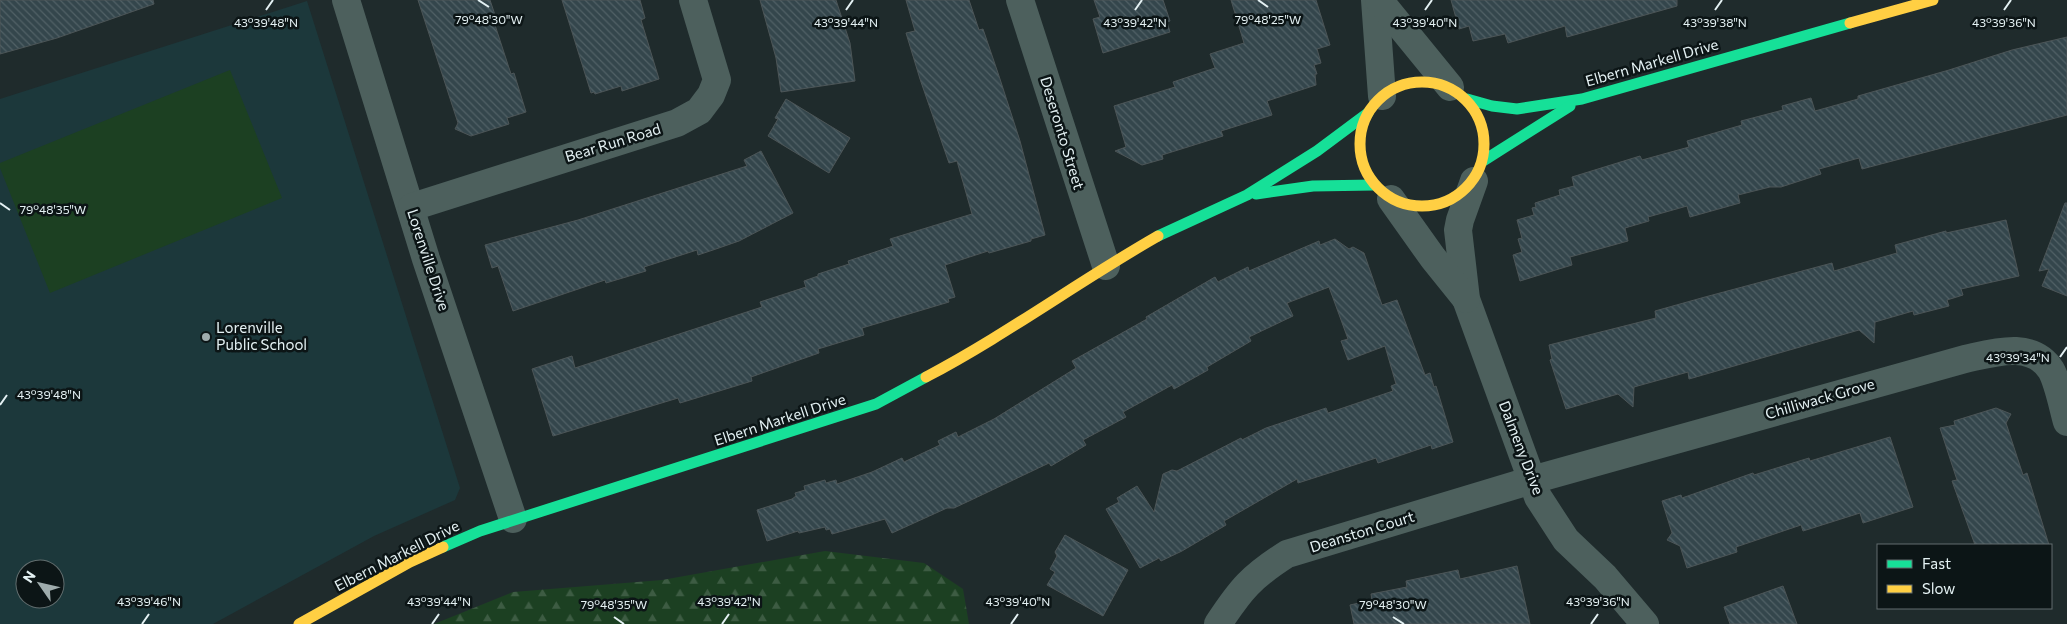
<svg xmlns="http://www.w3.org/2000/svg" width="2067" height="624" font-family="Commissioner,sans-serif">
<defs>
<pattern id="forest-firs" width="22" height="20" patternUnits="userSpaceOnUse" patternTransform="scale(1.25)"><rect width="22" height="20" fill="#1c4022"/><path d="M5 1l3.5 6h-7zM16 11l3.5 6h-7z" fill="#3d5c43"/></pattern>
<pattern id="building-back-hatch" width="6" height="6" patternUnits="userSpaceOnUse" patternTransform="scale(1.25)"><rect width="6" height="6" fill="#34464c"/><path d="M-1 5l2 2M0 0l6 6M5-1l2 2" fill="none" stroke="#516166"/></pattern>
</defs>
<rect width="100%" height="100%" fill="#1f2b2c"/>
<!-- built -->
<path fill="#1c383b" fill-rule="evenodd" d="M307,1L460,488L455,500L374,536L213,624H0V99ZM25,569H55V599H25Z"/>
<!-- green -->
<polygon fill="#1c4022" points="230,70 282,198 50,293 0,168 0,163"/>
<!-- forest -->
<polygon fill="url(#forest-firs)" points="825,551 924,563 963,589 969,624 434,624 513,592 662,580"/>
<!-- building -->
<g fill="url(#building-back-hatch)" stroke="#4c5557">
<polygon points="0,0 153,0 154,4 57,38 0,54"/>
<polygon points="418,0 490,0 497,21 494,22 511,74 514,73 526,112 507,118 509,124 471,136 455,129 458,123"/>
<polygon points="562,0 640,0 645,18 641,20 659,79 622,91 621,86 595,94 594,92 591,93"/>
<polygon points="760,0 836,0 850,43 855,81 781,92 776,58"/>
<polygon points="906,0 969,0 979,30 983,29 999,76 1020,141 1045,235 1031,239 1031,241 989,253 988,251 945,265 955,297 948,299 949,302 862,328 864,335 818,349 819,353 751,377 752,381 680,403 678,398 553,436 532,369 572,356 575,368 762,307 760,302 806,287 804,281 818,276 818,274 849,264 848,261 893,246 890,239 972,214 957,161 949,163 920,79 906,33 915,31"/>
<polygon points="1094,0 1163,0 1170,21 1167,22 1170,32 1103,53 1093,19 1100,17"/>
<polygon points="1231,0 1316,0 1330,45 1317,49 1321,63 1314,65 1317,74 1315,74 1316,85 1267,101 1272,115 1221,131 1223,136 1162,155 1163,159 1142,165 1115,151 1126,147 1114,106 1175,87 1173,82 1215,68 1210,54 1244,43"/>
<polygon points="1451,0 1677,0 1677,6 1567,37 1565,26 1508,43 1505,34 1473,41 1469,26 1459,29"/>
<polygon points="2067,37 2067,115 1862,169 1859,158 1819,169 1821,174 1781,187 1770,187 1738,195 1740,203 1690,217 1687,206 1648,217 1649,221 1625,228 1628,241 1570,257 1572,265 1520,281 1513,255 1522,252 1518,239 1522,238 1517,220 1534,215 1532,208 1536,207 1535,203 1560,195 1559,190 1574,186 1572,177 1640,156 1642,160 1689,147 1687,141 1742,125 1741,121 1783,110 1782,106 1811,98 1815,111 1858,99 1858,96 1949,70 2012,50"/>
<polygon points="786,99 850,138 829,173 768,136 778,119 775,118"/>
<polygon points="761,151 793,213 739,241 713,250 698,255 697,250 644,267 646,271 606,283 605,280 513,311 498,266 492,268 485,245 578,220 747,166 744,160"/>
<polygon points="2065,203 2067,203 2067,296 2042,286 2049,269 2039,271"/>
<polygon points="2006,220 2019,276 1961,289 1963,295 1947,300 1949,306 1914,315 1913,311 1875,322 1874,343 1859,330 1689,379 1688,372 1634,387 1633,407 1618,394 1566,409 1550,360 1552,359 1549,345 1656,318 1655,311 1705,297 1832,263 1834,271 1897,253 1895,245 1946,231 1946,233"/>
<polygon points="1335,239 1349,249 1353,247 1364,253 1382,305 1397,300 1425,375 1430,373 1434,387 1436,386 1453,442 1432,449 1431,445 1378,463 1376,458 1298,483 1297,479 1224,521 1226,525 1182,551 1161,561 1159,558 1140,568 1106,509 1119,502 1117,498 1137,486 1154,512 1163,474 1172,470 1177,471 1241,438 1242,440 1266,428 1326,408 1328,413 1393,391 1391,386 1396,384 1385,346 1348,360 1341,341 1348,339 1329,287 1287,303 1293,316 1249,337 1251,341 1207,367 1208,370 1174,389 1172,385 1123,412 1126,417 1083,440 1086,445 1051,466 1049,463 969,501 954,508 947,508 892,533 885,519 832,534 830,529 826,530 825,527 799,533 798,531 767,541 757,510 792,499 796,496 795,493 805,490 804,486 825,480 826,483 836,480 837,484 872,472 902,458 904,462 940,445 938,441 956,432 958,437 994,419 1076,368 1072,361 1147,319 1146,317 1215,277 1218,282 1248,267 1249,271 1319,241 1320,245"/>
<polygon points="1996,408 2011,414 2006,423 2023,475 2027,473 2049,545 1975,545 1952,481 1957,480 1940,428 1955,425 1954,421"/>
<polygon points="1890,437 1913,507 1863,523 1860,513 1803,531 1801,525 1736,547 1737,552 1687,568 1680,546 1667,540 1672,533 1662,501 1681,495 1682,498 1753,473 1754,475 1809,458 1810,461"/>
<polygon points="1065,535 1128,570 1103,616 1047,585 1055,572 1050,569 1057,556 1055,552"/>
<polygon points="1517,566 1530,624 1354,624 1350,605 1372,600 1371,594 1407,587 1406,581 1458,570 1460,579"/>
<polygon points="1783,586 1797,624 1730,624 1724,607"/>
</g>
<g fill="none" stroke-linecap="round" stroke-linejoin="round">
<!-- street -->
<g stroke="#4d605d" stroke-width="28">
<polyline points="346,0 426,259 513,519"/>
<polyline points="1020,0 1106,266"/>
<polyline points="1375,0 1382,96"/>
<polyline points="1379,0 1450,87"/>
<polyline points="1474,181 1460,220 1458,230 1466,299 1538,497 1566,540 1605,577 1645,624"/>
<polyline points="1391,199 1433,258 1466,299"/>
<polyline points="412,207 677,123 699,111 711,95 717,80 693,0"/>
<path d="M1218,624C1241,589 1251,577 1287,554L1532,480L1965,359C1993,353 2032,340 2051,370C2058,382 2063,408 2067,422"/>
</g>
<!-- fast -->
<g stroke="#16e098" stroke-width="11">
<polyline points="1467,99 1492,106 1517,109 1582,99 1850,23"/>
<polyline points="1483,161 1570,106"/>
<polyline points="1256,194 1313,186 1374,185"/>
<polyline points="1158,236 1247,195 1317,151 1368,113"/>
<polyline points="443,547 480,531 876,404 926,377"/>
</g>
<!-- slow -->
<g stroke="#ffcf43" stroke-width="11">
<polyline points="1850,23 1933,0"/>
<circle cx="1422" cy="144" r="62"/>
<path d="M926,377C1006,335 1079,281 1158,236"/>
<polyline points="299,624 410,562 443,547"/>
</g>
</g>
<!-- ticks -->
<path fill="none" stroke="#e4f1f3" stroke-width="2" d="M478,0L489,7M1258,0L1268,7M266,10L273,0M846,10L853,0M1135,10L1142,0M1425,10L1432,0M1715,10L1722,0M2004,10L2011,0M0,203L10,210M2060,357L2067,347M0,405L7,395M614,617L624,624M1393,617L1404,624M142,624L149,614M432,624L439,614M722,624L729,614M1011,624L1018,614M1591,624L1598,614"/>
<!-- markers -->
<circle fill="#9facad" stroke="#0c1516" stroke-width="2" cx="206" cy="337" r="5"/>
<g text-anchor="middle" stroke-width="5" stroke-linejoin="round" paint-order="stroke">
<!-- street labels -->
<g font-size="15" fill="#e4f1f3" stroke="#0c1516">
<text transform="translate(1652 63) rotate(-16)" y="5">Elbern Markell Drive</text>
<text transform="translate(1062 133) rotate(73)" y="5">Deseronto Street</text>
<text transform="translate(613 143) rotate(-17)" y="5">Bear Run Road</text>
<text transform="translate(428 260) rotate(72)" y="5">Lorenville Drive</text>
<text transform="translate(1820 399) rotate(-16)" y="5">Chilliwack Grove</text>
<text transform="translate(780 420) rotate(-18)" y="5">Elbern Markell Drive</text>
<text transform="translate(1521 448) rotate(69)" y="5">Dalmeny Drive</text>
<text transform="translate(1362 532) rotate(-17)" y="5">Deanston Court</text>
<text transform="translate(397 556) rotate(-27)" y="5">Elbern Markell Drive</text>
</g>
<!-- poi labels -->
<g font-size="15" fill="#e4f1f3" stroke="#0c1516" text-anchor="start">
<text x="216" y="333">Lorenville<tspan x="216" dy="17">Public School</tspan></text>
</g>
</g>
<g font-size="12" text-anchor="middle" fill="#e4f1f3" stroke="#0c1516" stroke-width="5" stroke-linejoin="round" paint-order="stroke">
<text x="489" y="24">79°48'30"W</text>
<text x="1268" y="24">79°48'25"W</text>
<text x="1715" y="27">43°39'38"N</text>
<text x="2004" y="27">43°39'36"N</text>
<text x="266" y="27">43°39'48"N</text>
<text x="846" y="27">43°39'44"N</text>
<text x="1135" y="27">43°39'42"N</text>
<text x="1425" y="27">43°39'40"N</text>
<text x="53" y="214">79°48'35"W</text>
<text x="2018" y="362">43°39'34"N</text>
<text x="49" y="399">43°39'48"N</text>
<text x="149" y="606">43°39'46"N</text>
<text x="439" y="606">43°39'44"N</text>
<text x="729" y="606">43°39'42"N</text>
<text x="1018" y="606">43°39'40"N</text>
<text x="1598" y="606">43°39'36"N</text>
<text x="614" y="609">79°48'35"W</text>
<text x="1393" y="609">79°48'30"W</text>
</g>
<!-- legend -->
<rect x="1877" y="544" width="175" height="65" fill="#0c1516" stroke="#626d6e"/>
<rect x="1887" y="560" width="25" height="8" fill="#16e098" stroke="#626d6e"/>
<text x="1922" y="569" font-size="15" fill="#e4f1f3">Fast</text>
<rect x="1887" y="585" width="25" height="8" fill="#ffcf43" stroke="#626d6e"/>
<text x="1922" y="594" font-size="15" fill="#e4f1f3">Slow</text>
<!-- north arrow -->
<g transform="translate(40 584) rotate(304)"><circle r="24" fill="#0c1516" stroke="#626d6e"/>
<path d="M0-4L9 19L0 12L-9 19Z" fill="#9facad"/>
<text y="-8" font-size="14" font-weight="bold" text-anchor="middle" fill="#e4f1f3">N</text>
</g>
</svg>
